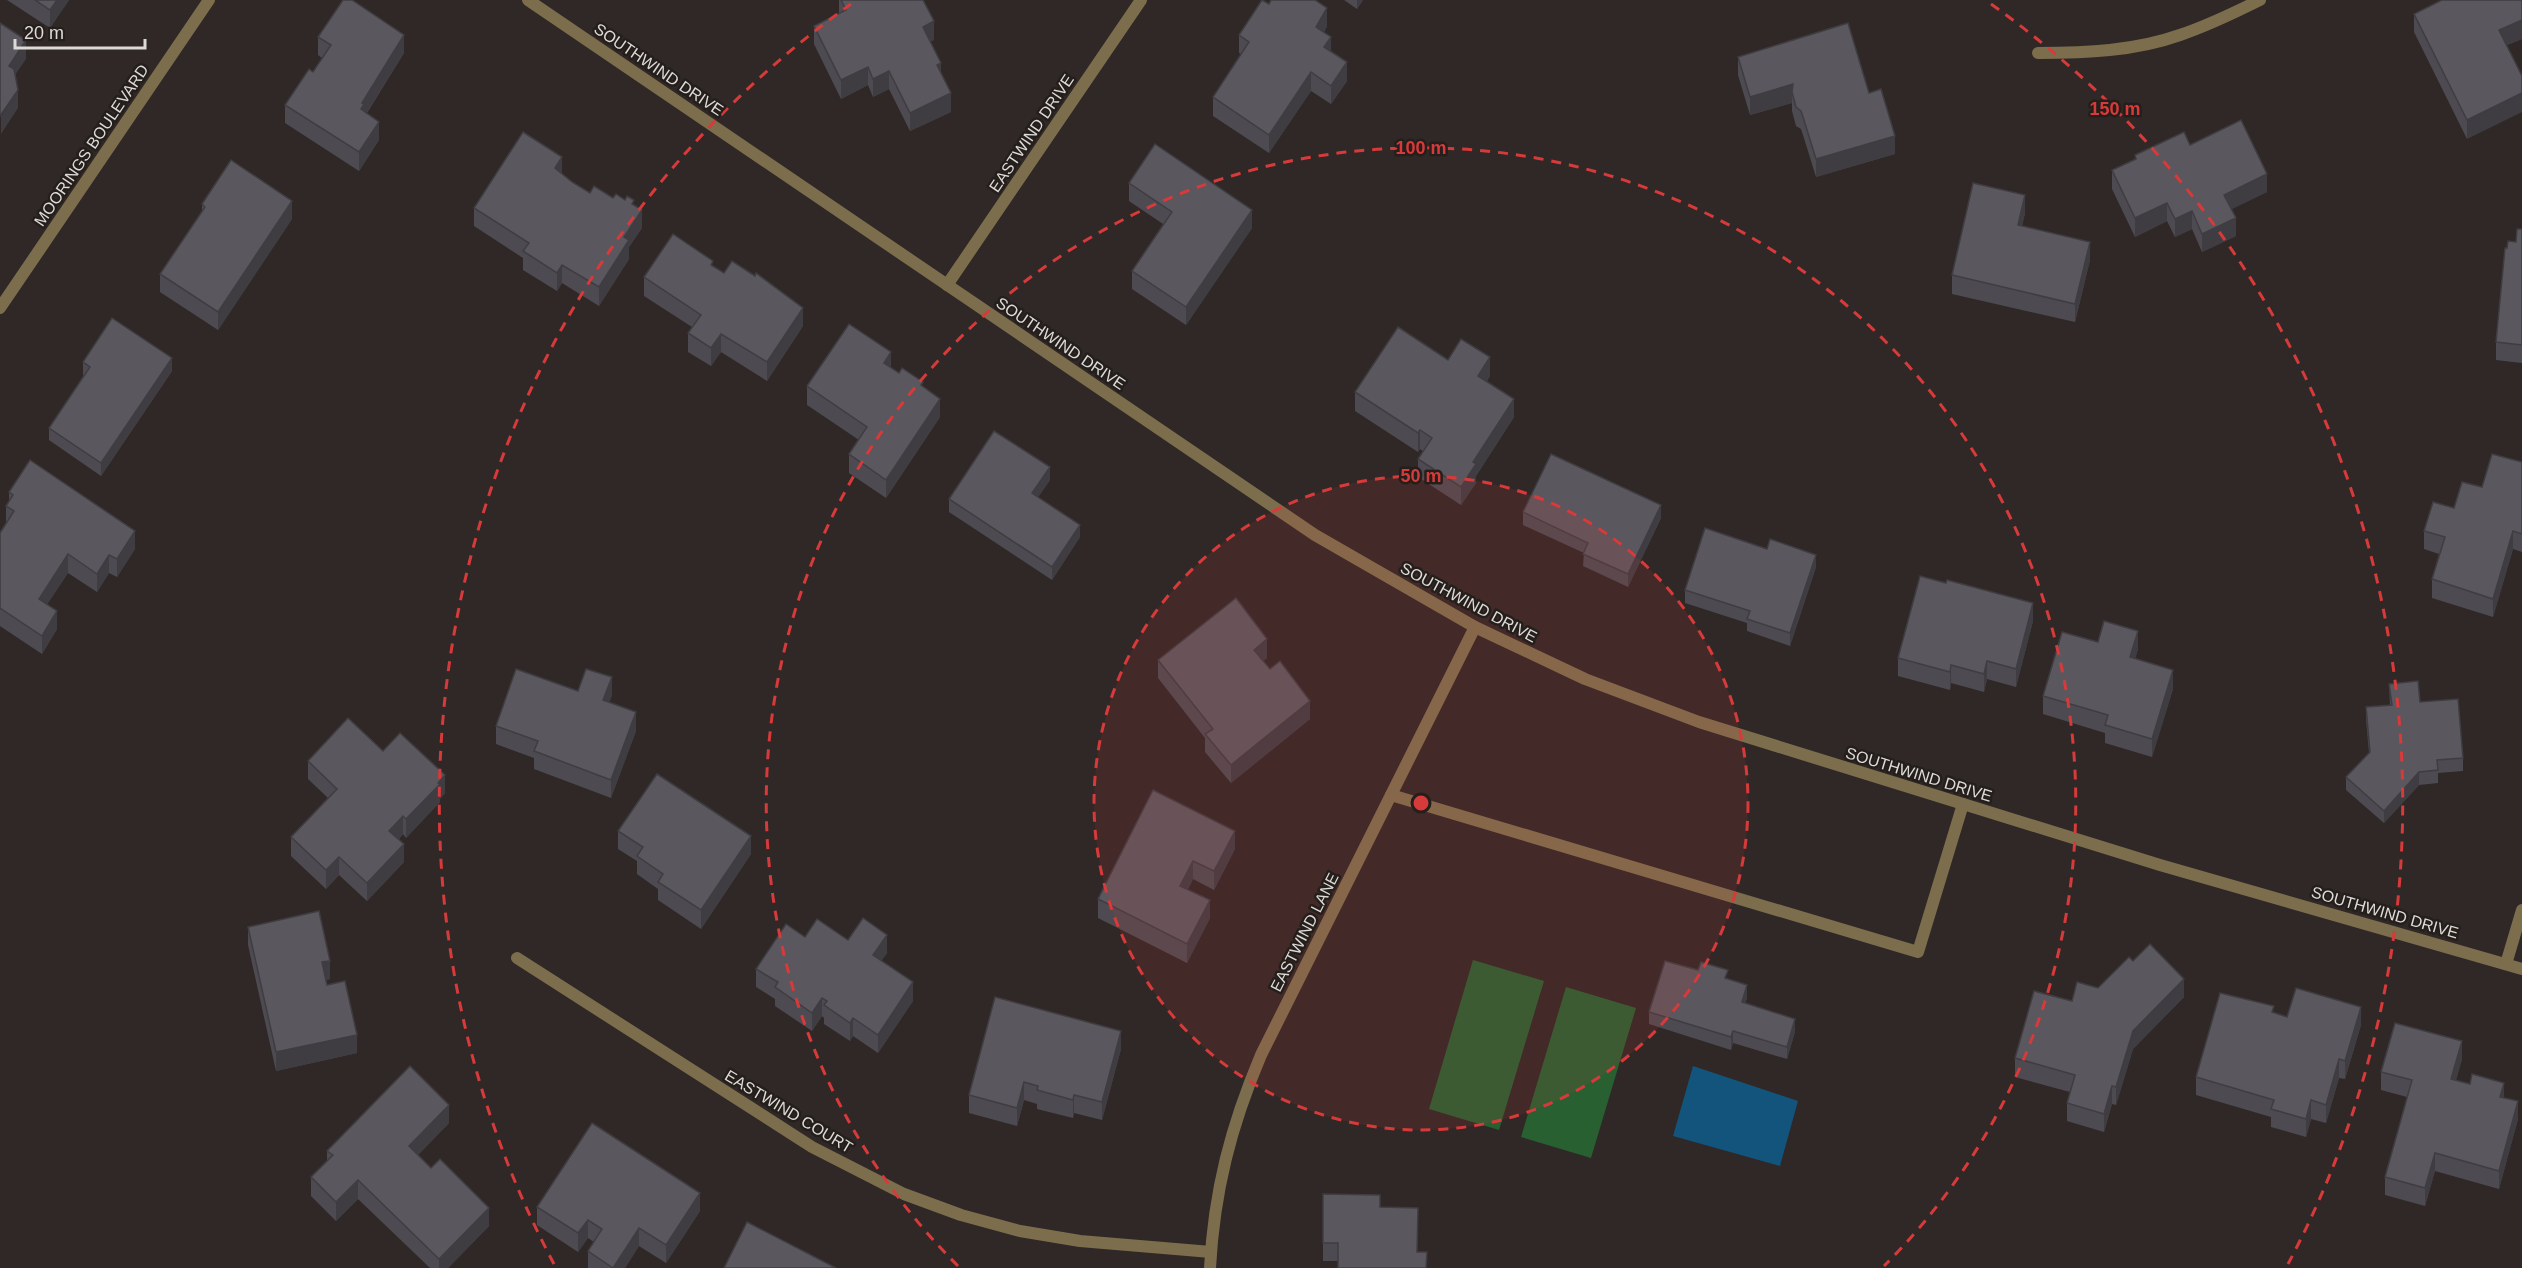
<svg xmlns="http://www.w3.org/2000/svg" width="2522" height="1268" font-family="Helvetica,sans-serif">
<rect width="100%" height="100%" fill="#2f2826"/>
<!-- green -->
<g fill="#286031">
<polygon points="1473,960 1544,981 1499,1130 1429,1109"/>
<polygon points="1566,987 1636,1008 1591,1158 1521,1137"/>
</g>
<!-- water -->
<polygon fill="#12547c" points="1693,1066 1798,1101 1780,1166 1673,1136"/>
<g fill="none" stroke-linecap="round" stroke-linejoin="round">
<!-- lane -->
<polyline stroke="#7c6e4d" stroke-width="12" points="1391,795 1918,952 1963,804"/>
<!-- street -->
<g stroke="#7c6e4d" stroke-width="12">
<polyline points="528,0 1315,535 1475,627 1585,679 1699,722 2160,865 2522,969"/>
<path d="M2038,53C2085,53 2135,51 2180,35C2207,26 2234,13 2260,0"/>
<polyline points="947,285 1141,0"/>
<polyline points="0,308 209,0"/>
<polyline points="517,958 812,1147 904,1194 961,1215 1020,1231 1080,1241 1211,1252"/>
<polyline points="2506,964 2522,910"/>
<path d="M1210,1268C1214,1191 1231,1126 1261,1055L1475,627"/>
</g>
</g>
<!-- wall -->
<g fill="#4d4b51">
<polygon points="7,0 69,0 50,28"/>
<polygon points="839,0 923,0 934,40 930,41 941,73 951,112 910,131 889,89 873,97 868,85 841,99 814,44 814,26 839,13"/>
<polygon points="1344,0 1363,0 1357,9"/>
<polygon points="1269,4 1327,26 1324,32 1331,52 1347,81 1331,104 1311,91 1269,153 1213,116 1213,97 1241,54 1239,53 1239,35"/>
<polygon points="2414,14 2522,39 2507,45 2467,139 2414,32"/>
<polygon points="318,37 404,53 367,113 379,140 359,171 285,123 285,105 313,72 322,58 318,55"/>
<polygon points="1738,57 1869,93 1895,154 1816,177 1803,135 1801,129 1796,126 1792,111 1792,103 1750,115 1738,75"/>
<polygon points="2135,155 2267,192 2231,209 2236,236 2202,252 2192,229 2175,237 2167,221 2135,237 2112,189 2112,170 2135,159"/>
<polygon points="562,174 572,182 590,193 613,198 634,205 642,228 629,247 629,259 599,306 562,283 557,291 523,270 523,258 474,226 474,208"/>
<polygon points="1129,183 1252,228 1186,325 1132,289 1132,271 1163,224 1129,201"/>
<polygon points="202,204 292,219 218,330 160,292 160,274 202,212"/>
<polygon points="2025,213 2022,226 2090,260 2075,322 1952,294 1952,275"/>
<polygon points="2522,229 2522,363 2496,360 2496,342 2507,248 2516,242"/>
<polygon points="713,266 803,326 767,381 721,352 711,366 688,352 688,333 692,327 644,296 644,277"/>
<polygon points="1448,360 1490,376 1487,381 1514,417 1476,476 1476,483 1461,505 1418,477 1418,459 1423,451 1420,449 1418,452 1355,411 1355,392"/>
<polygon points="83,362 172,371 101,476 49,440 49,428 84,375 83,375"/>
<polygon points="891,368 923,387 940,417 886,498 849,473 849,454 859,440 807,405 807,386"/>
<polygon points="2522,462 2522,552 2513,549 2493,617 2432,598 2432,579 2439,554 2424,549 2424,531 2482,487"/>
<polygon points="1050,480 1038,497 1080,537 1052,580 949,512 949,499"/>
<polygon points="9,492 135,549 117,577 109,573 97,592 68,573 47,604 57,629 42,654 0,626 0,533 6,523 6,506 9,502"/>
<polygon points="1523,512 1661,518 1628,587 1583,566 1584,553 1523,525"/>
<polygon points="1816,567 1790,646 1747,631 1747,623 1685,603 1685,590"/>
<polygon points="2033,621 2016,687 1987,679 1984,692 1951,683 1950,690 1898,676 1898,658"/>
<polygon points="2098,642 2138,649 2135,659 2173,689 2152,757 2105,743 2105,733 2043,714 2043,696"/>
<polygon points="1267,658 1263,661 1310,719 1231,783 1205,752 1205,738 1158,678 1158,660"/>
<polygon points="2389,684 2420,702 2463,758 2463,771 2438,773 2438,783 2419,785 2384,823 2346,790 2346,777 2369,753 2366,720 2366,707 2390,705"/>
<polygon points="578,691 612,695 609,703 636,731 611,798 534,769 534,758 496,744 496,726"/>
<polygon points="383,751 445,793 440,799 440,802 406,838 403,834 399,839 404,862 367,901 339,875 326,889 291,856 291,837 328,798 308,779 308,761"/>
<polygon points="1153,790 1235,849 1214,890 1193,879 1188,889 1210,918 1187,963 1098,918 1098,899"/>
<polygon points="618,831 751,854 701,929 658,900 658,889 637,874 637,861 618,849"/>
<polygon points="248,927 330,979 326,980 327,985 357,1053 276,1071 248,945"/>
<polygon points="805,937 848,940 887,953 881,961 913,1001 878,1053 853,1036 850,1041 824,1024 824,1018 822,1016 812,1031 775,1006 775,999 756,987 756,969"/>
<polygon points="2133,961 2184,997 2133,1049 2116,1105 2112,1104 2104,1132 2067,1121 2067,1103 2070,1092 2015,1077 2015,1058 2072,1001 2098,988"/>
<polygon points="1728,979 1747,998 1745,1003 1795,1032 1787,1059 1733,1043 1731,1050 1649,1024 1649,1012"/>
<polygon points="2274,1013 2287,1017 2361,1025 2345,1079 2339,1078 2326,1123 2311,1119 2306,1137 2271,1127 2271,1117 2196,1095 2196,1077"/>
<polygon points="1121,1049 1102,1120 1074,1113 1073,1118 1037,1109 1037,1104 1024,1100 1017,1126 969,1113 969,1095"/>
<polygon points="2462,1059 2456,1080 2504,1098 2518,1119 2499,1189 2435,1171 2425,1206 2385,1195 2385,1177 2407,1097 2381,1090 2381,1072"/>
<polygon points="449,1123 418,1155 489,1226 448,1268 430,1268 358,1199 336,1221 311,1196 311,1177 327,1161 327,1151"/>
<polygon points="1323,1194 1380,1195 1338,1261 1323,1261"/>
<polygon points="537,1207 700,1211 666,1263 639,1246 625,1268 588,1268 588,1251 594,1242 588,1238 578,1252 537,1225"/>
</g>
<!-- shaded-wall -->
<g fill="#3f3d42">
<polygon points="57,0 69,0 50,28 50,10"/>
<polygon points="1357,0 1363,0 1357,9"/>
<polygon points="1327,8 1327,26 1316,45 1316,27"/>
<polygon points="2522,20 2522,39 2499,48 2499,30"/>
<polygon points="934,21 934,40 923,45 923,27"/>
<polygon points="404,35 404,53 364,117 361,109 362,103"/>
<polygon points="1331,37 1331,55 1324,47"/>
<polygon points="26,40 26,59 9,84 9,66"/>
<polygon points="1347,62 1347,81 1331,104 1331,86"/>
<polygon points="941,63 941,81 937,65"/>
<polygon points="868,67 868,85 841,99 841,80"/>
<polygon points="889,71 889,89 873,97 873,79"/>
<polygon points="1311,72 1311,91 1269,153 1269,135"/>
<polygon points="1793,84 1792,92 1792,103 1750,115 1750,97"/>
<polygon points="18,90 18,108 1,134 1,116"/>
<polygon points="951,93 951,112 910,131 910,113"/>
<polygon points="2522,93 2522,112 2467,139 2467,120"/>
<polygon points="379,122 379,140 359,171 359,152"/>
<polygon points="1895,136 1895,154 1816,177 1816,159"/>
<polygon points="562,157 562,176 555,168"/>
<polygon points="2267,174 2267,192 2224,213 2224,195"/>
<polygon points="2025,195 2025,213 2018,243 2018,225"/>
<polygon points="292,201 292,219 218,330 218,312"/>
<polygon points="2167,203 2167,221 2135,237 2135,218"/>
<polygon points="642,210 642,228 629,247 629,259 599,306 599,287 624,237"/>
<polygon points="1252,210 1252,228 1186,325 1186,307"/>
<polygon points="2192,211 2192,229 2175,237 2175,219"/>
<polygon points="2236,218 2236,236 2202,252 2202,234"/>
<polygon points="2090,242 2090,260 2075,322 2075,304"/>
<polygon points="562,265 562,283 557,291 557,273"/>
<polygon points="803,308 803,326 767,381 767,362"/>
<polygon points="721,334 721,352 711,366 711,348"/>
<polygon points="891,352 891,371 884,363"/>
<polygon points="1490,357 1490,376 1478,394 1478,376"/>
<polygon points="172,358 172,371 101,476 101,463"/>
<polygon points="940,399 940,417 886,498 886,480"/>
<polygon points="1514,399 1514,417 1476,476 1476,483 1461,505 1461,487 1473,462"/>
<polygon points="1420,430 1420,449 1418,452 1418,433"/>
<polygon points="1050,467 1050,480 1032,506 1032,493"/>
<polygon points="1661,505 1661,518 1628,587 1628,574"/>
<polygon points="1080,525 1080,537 1052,580 1052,567"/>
<polygon points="135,531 135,549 117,577 117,559"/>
<polygon points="2513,531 2513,549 2493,617 2493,599"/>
<polygon points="68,554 68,573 39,617 39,599"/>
<polygon points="109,555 109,573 97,592 97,574"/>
<polygon points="1816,555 1816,567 1790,646 1790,633"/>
<polygon points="2033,603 2033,621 2016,687 2016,669"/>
<polygon points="57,611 57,629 42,654 42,636"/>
<polygon points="2138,631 2138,649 2130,676 2130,657"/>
<polygon points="1267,639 1267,658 1254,668 1254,650"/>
<polygon points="1987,661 1987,679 1984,692 1984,674"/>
<polygon points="1951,665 1951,683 1950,690 1950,672"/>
<polygon points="2173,670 2173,689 2152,757 2152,739"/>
<polygon points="612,677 612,695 603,719 603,700"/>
<polygon points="1310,701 1310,719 1231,783 1231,765"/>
<polygon points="636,712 636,731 611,798 611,780"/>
<polygon points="2419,772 2419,785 2384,823 2384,811"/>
<polygon points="445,775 445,793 440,799 440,802 406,838 406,819"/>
<polygon points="403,816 403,834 389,849 389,831"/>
<polygon points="1235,831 1235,849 1214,890 1214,871"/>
<polygon points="751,836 751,854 701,929 701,910"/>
<polygon points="404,844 404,862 367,901 367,883"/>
<polygon points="339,857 339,875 326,889 326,870"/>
<polygon points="1193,861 1193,879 1180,904 1180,886"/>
<polygon points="1210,900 1210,918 1187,963 1187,944"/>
<polygon points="887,935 887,953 873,973 873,955"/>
<polygon points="330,961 330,979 322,981 322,962"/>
<polygon points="2184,979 2184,997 2133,1049 2116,1105 2116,1087 2133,1031"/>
<polygon points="913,982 913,1001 878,1053 878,1035"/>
<polygon points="1747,985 1747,998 1742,1015 1742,1002"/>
<polygon points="822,998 822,1016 812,1031 812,1013"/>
<polygon points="2361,1007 2361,1025 2345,1079 2345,1061"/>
<polygon points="853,1018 853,1036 850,1041 850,1023"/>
<polygon points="1795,1019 1795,1032 1787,1059 1787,1047"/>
<polygon points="1121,1031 1121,1049 1102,1120 1102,1102"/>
<polygon points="1733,1031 1733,1043 1731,1050 1731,1037"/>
<polygon points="357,1035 357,1053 276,1071 276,1052"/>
<polygon points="2462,1041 2462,1059 2451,1097 2451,1079"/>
<polygon points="2339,1059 2339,1078 2326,1123 2326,1105"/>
<polygon points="1024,1082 1024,1100 1017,1126 1017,1108"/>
<polygon points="2504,1083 2504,1101 2500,1097"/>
<polygon points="2112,1086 2112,1104 2104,1132 2104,1114"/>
<polygon points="1074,1095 1074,1113 1073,1118 1073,1100"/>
<polygon points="2311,1100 2311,1119 2306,1137 2306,1119"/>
<polygon points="2518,1101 2518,1119 2499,1189 2499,1171"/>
<polygon points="449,1105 449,1123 409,1164 409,1146"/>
<polygon points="2435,1153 2435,1171 2425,1206 2425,1188"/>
<polygon points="358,1180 358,1199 336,1221 336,1202"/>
<polygon points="700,1193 700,1211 666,1263 666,1245"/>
<polygon points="489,1208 489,1226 448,1268 439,1268 439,1259"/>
<polygon points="588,1220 588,1238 578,1252 578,1233"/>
<polygon points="639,1228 639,1246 625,1268 613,1268"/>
</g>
<!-- building -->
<g fill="#5a575e" stroke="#3f3d42" stroke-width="1.5">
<polygon points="35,0 57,0 50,10"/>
<polygon points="343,0 352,0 404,35 362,103 364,104 361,109 379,122 359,152 285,105 309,69 313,72 331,45 318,37"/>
<polygon points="841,0 923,0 934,21 923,27 941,63 937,65 951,93 910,113 889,71 873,79 868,67 841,80 814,26 846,10"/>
<polygon points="1262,0 1269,4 1271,0 1315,0 1327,8 1316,27 1331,37 1324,47 1347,62 1331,86 1311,72 1269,135 1213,97 1249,42 1239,35"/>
<polygon points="2442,0 2522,0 2522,20 2499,30 2522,76 2522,93 2467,120 2414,14"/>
<polygon points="0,23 26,40 9,66 14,69 18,90 0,116"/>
<polygon points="1848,23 1869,93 1881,89 1895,136 1816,159 1803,117 1801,111 1796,107 1792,92 1793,84 1750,97 1738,57"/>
<polygon points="2241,120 2267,174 2224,195 2236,218 2202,234 2192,211 2175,219 2167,203 2135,218 2112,170 2136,159 2135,155 2184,132 2190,145"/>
<polygon points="523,132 562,157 555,168 572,182 590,193 594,186 613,198 616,194 625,200 627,196 634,200 632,204 642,210 624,237 629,240 599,287 562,265 557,273 523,251 529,243 474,208"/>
<polygon points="1155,144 1252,210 1186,307 1132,271 1172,212 1129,183"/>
<polygon points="231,160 292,201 218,312 160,274 205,207 202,204"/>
<polygon points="1973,183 2025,195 2018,225 2090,242 2075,304 1952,275"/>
<polygon points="2517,229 2522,229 2522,345 2496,342 2505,248 2507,248 2508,241 2516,242"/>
<polygon points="673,234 713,261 711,265 724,273 732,261 755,276 756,273 803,308 767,362 721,334 711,348 688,333 701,315 644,277"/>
<polygon points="112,318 172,358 101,463 49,428 90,367 83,362"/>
<polygon points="849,324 891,352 884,363 899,373 902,368 923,382 921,385 940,399 886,480 849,454 867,427 807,386"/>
<polygon points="1398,327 1448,360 1461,339 1490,357 1478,376 1514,399 1473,462 1476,464 1461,487 1418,459 1432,438 1420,430 1418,433 1355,392"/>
<polygon points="994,431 1050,467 1032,493 1080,525 1052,567 949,499"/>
<polygon points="1551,454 1661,505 1628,574 1583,554 1588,543 1523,512"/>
<polygon points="2492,454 2522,462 2522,534 2513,531 2493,599 2432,579 2445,537 2424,531 2433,502 2454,508 2462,482 2482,487"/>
<polygon points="30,460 135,531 117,559 109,555 97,574 68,554 39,599 57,611 42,636 0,608 0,533 14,511 6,506 13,495 9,492"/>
<polygon points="1705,528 1767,549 1770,539 1816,555 1790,633 1747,619 1750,611 1685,590"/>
<polygon points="1920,576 1946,583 1947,580 2033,603 2016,669 1987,661 1984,674 1951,665 1950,672 1898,658"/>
<polygon points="1236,598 1267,639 1254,650 1270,669 1280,661 1310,701 1231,765 1205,734 1213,729 1158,660"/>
<polygon points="2104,621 2138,631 2130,657 2173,670 2152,739 2105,725 2108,715 2043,696 2062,632 2098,642"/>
<polygon points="516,669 578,691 586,669 612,677 603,700 636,712 611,780 534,751 538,741 496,726"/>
<polygon points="2418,681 2420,702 2458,699 2463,758 2437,760 2438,770 2419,772 2384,811 2346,777 2370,752 2366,707 2392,705 2389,684"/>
<polygon points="348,718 383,751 400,733 445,775 438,783 440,784 406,819 403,816 389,831 404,844 367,883 339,857 326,870 291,837 337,789 308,761"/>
<polygon points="657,774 751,836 701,910 658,882 663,874 637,856 643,847 618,831"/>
<polygon points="1153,790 1235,831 1214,871 1193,861 1180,886 1210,900 1187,944 1098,899"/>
<polygon points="319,911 330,961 322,962 327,985 345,981 357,1035 276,1052 248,927"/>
<polygon points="863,918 887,935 873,955 913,982 878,1035 853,1018 850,1023 824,1005 827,1001 822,998 812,1013 775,987 778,982 756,969 786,924 805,937 817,919 848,940"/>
<polygon points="2150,944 2184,979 2133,1031 2116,1087 2112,1086 2104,1114 2067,1103 2075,1075 2015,1058 2034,991 2072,1001 2077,982 2098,988 2129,957 2133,961"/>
<polygon points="1665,961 1698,970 1701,962 1728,970 1725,978 1747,985 1742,1002 1795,1019 1787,1047 1733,1031 1731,1037 1649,1012"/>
<polygon points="2296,988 2361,1007 2345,1061 2339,1059 2326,1105 2311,1100 2306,1119 2271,1109 2274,1100 2196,1077 2220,993 2274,1006 2272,1012 2287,1017"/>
<polygon points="995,997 1121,1031 1102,1102 1074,1095 1073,1100 1037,1090 1038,1086 1024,1082 1017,1108 969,1095"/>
<polygon points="2395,1023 2462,1041 2451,1079 2470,1084 2472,1074 2504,1083 2500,1097 2518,1101 2499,1171 2435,1153 2425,1188 2385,1177 2412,1080 2381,1072"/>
<polygon points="410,1066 449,1105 409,1146 431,1168 440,1159 489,1208 439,1259 358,1180 336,1202 311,1177 333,1155 327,1151"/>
<polygon points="592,1123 700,1193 666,1245 639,1228 613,1268 588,1251 602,1229 588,1220 578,1233 537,1207"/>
<polygon points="1323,1194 1380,1195 1380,1207 1418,1208 1417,1252 1427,1252 1426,1268 1338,1268 1338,1243 1323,1243"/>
<polygon points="747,1222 836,1268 724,1268"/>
</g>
<!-- distance rings -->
<circle cx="1421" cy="803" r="327" fill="#d73a3a" fill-opacity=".12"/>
<g fill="none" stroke="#d73a3a" stroke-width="3" stroke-dasharray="10 8">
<circle cx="1421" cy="803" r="327"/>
<path d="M958 1266A655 655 0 1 1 1884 1266"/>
<path d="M554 1264A982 982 0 0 1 851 4M1991 4A982 982 0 0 1 2288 1264"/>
</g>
<g text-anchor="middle" stroke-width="5" stroke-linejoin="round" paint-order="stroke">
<!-- street labels -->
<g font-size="16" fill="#dedad8" stroke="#251f1c">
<text transform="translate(659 69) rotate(34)" y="6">SOUTHWIND DRIVE</text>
<text transform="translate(1031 133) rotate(-56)" y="6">EASTWIND DRIVE</text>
<text transform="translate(91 145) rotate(-56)" y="6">MOORINGS BOULEVARD</text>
<text transform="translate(1061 343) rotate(34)" y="6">SOUTHWIND DRIVE</text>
<text transform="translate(1469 602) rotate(28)" y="6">SOUTHWIND DRIVE</text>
<text transform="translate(1919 774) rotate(17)" y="6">SOUTHWIND DRIVE</text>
<text transform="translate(2385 912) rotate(16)" y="6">SOUTHWIND DRIVE</text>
<text transform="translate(1304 932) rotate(-63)" y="6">EASTWIND LANE</text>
<text transform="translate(789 1111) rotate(31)" y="6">EASTWIND COURT</text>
</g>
</g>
<circle cx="1421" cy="803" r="9" fill="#d73a3a" stroke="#251f1c" stroke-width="3"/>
<g font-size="18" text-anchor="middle" font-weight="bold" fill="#d73a3a" stroke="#251f1c" stroke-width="5" stroke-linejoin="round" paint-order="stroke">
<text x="2115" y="115">150 m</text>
<text x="1421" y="154">100 m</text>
<text x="1421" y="482">50 m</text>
</g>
<!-- scale -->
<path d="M15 39v9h130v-9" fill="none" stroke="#dedad8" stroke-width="3"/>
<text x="24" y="39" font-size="18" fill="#dedad8" stroke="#251f1c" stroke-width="4.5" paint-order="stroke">20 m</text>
</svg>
